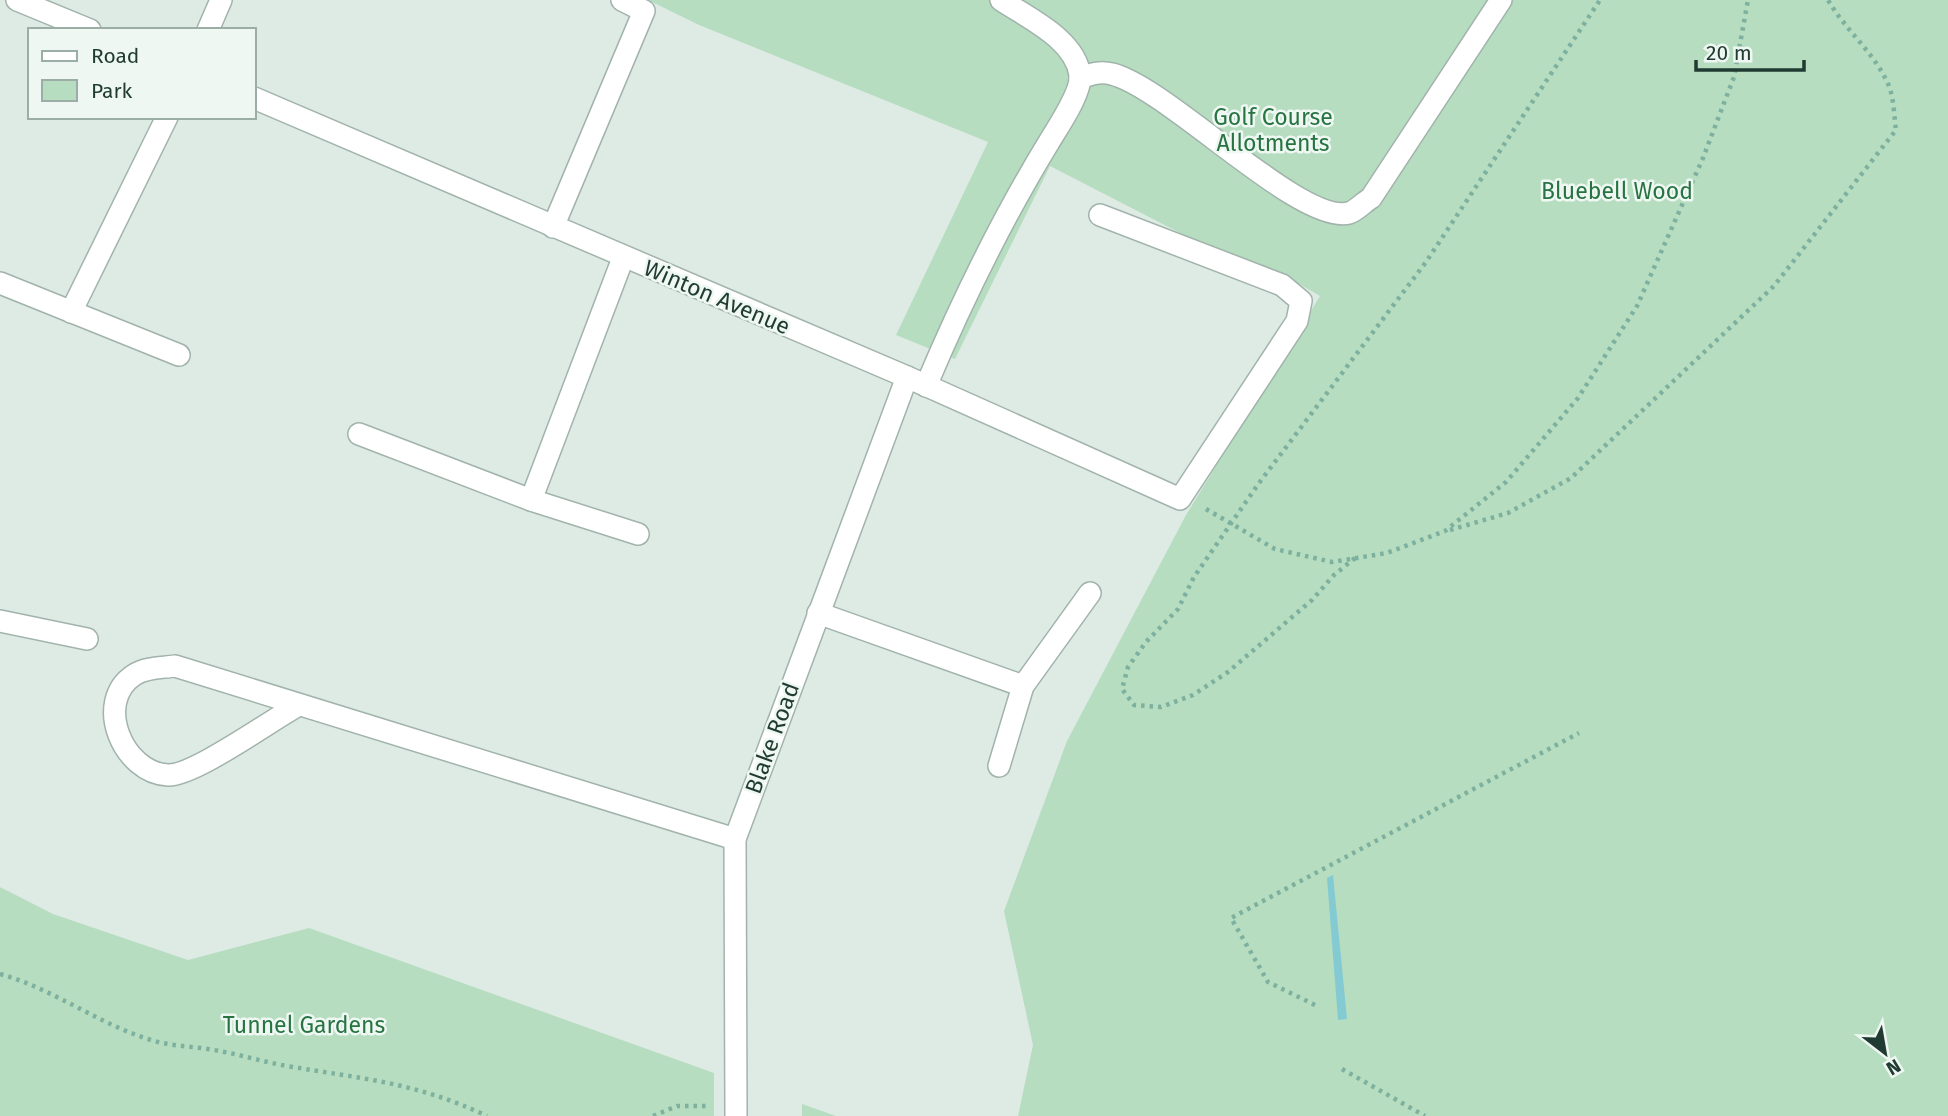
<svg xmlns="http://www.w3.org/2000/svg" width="1948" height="1116" font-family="'Fira Sans',sans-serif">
<rect width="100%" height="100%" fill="#deebe5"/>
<!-- green -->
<g fill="#b6ddbf">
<polygon points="648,0 1948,0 1948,1116 1018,1116 1033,1045 1004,911 1067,741 1186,515 1320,296 1289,278 1182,234 1050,166 955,359 896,335 988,142 699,25"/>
<polygon points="0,887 53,914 188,960 309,928 714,1073 714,1116 0,1116"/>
<polygon points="802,1104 836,1116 802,1116"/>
</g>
<!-- water -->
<polygon fill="#83cad3" points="1333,875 1347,1019 1338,1020 1327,878"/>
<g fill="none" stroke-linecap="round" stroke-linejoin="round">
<!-- minor casing -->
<g stroke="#a1b3ac" stroke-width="24">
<g id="minor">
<polyline points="17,0 90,30"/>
<polyline points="208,30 221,0"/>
<path d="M1080,78C1091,74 1100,71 1112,74C1168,88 1300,225 1349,213C1356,211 1364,202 1371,198L1501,0"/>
<polyline points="254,98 907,377 1180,499 1297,321 1301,301 1282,285 1100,215"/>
<polyline points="553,227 644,11 622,0"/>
<polyline points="0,283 179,355"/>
<polyline points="71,312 167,117"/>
<path d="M926,386C961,303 1002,219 1049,142C1058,127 1082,92 1080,75C1075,39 1028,18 1001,0"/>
<polyline points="359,434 531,500 638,534"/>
<polyline points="531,500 623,258"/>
<polyline points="818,613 1023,686"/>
<polyline points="0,621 87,639"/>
<path d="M299,705C271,720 194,776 168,775C123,773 93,702 134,675C146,667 162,668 175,666L735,839"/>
<polyline points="999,766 1023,686 1090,593"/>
<polyline points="736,1116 735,839 907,377"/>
</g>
</g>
<!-- path -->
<g stroke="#7db09e" stroke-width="4.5" stroke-dasharray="3.5 5" stroke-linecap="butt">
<polyline points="1206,509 1275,549 1332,562 1387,553 1445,531 1506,482 1578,398 1637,306 1703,158 1734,77 1748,0"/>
<path d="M1450,530L1508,513L1571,478L1774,286L1896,130C1894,116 1894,99 1889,86C1875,53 1846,31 1828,0"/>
<polyline points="1355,558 1334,575 1312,600 1228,672 1193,695 1161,707 1134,705 1122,689 1128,667 1146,642 1178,609 1194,577 1259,483 1426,262 1600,0"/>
<path d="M0,974C54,989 98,1024 151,1040C173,1047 196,1046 219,1051C242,1055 264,1062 287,1066C363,1079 415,1082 487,1116"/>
<polyline points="1315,1005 1268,982 1231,918 1579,733"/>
<polyline points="1342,1069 1425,1116"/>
<polyline points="653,1116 677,1106 707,1106"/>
</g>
<!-- minor -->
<use href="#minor" stroke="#fff" stroke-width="21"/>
</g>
<g text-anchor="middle" stroke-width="5" stroke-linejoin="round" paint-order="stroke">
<!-- park labels -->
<g font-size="23" fill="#277442" stroke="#eff7f3">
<text x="1273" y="125">Golf Course<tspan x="1273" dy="26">Allotments</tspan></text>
<text x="1617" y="199">Bluebell Wood</text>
<text x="304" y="1033">Tunnel Gardens</text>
</g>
<!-- street labels -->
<g font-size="23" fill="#1f3b32" stroke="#eff7f3">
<text transform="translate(717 297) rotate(23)" y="8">Winton Avenue</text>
<text transform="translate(772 738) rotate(-70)" y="8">Blake Road</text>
</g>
</g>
<!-- legend -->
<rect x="28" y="28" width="228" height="91" fill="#eff7f3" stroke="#9caca6" stroke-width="2"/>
<rect x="42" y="51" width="35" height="10" fill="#ffffff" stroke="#9caca6" stroke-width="2"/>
<text x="91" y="63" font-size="21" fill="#1f3b32">Road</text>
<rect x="42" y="80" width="35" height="21" fill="#b6ddbf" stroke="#9caca6" stroke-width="2"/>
<text x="91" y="98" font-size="21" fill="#1f3b32">Park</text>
<!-- north arrow -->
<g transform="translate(1885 1053) rotate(149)" stroke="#eff7f3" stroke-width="5" paint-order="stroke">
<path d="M0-5L12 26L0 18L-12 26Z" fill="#1f3b32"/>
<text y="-10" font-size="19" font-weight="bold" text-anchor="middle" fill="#1f3b32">N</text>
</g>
<!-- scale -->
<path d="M1696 60v10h108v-10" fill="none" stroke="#1f3b32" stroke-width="3.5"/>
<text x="1706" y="60" font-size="21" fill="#1f3b32" stroke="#eff7f3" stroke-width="5" paint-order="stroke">20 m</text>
</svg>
